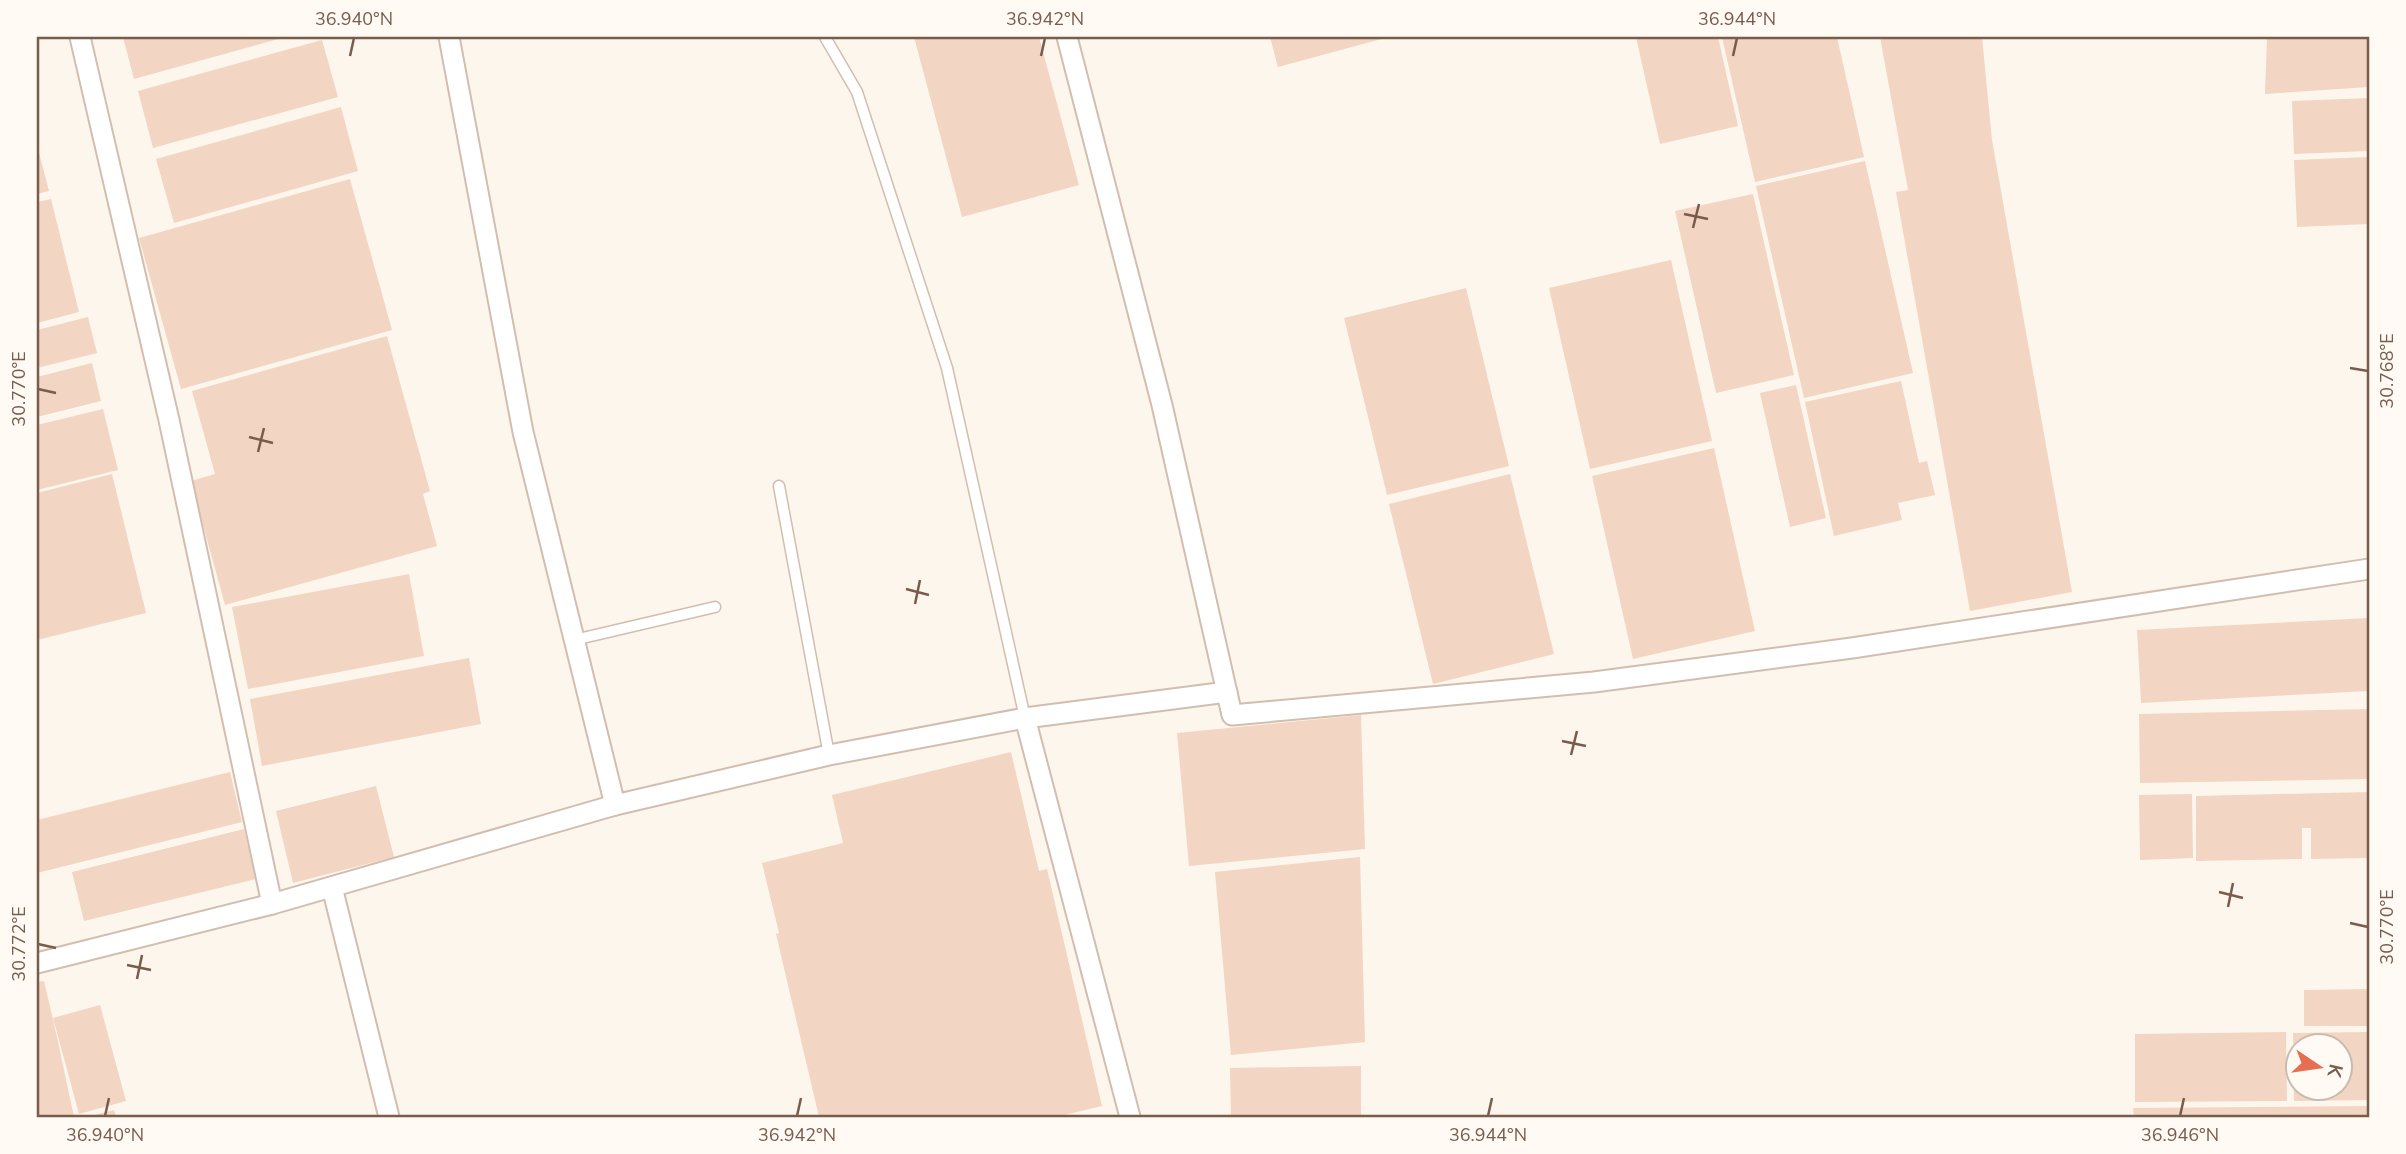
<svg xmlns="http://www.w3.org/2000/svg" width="2406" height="1154" font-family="'Nunito Sans',sans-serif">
<rect width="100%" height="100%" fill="#fdf6ec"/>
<!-- building -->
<g fill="#f3d5c3" fill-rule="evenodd">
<polygon points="123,37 282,37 282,38 134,79"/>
<polygon points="914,37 1039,37 1079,185 962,217"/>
<polygon points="1270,37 1385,37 1385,38 1278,67"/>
<polygon points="1636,37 1718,37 1738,126 1660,144"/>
<polygon points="1722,37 1837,37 1864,157 1755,182"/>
<polygon points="1880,37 1982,37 1992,140 2072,592 1970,611 1896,192 1908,190"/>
<polygon points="2267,37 2369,37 2369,87 2265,94"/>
<polygon points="322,40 338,97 153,148 138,91"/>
<polygon points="2369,98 2369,151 2294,154 2292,101"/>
<polygon points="341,107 358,171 174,223 156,159"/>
<polygon points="37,145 49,191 37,194"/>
<polygon points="2369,157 2369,224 2297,227 2294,160"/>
<polygon points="1865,161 1913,373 1804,398 1756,186"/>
<polygon points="350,179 392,330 181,389 139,238"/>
<polygon points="1753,194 1794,375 1716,393 1675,211"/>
<polygon points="51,199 79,312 37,323 37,202"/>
<polygon points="1671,260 1712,441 1590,469 1549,288"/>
<polygon points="1466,288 1509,466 1387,495 1344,318"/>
<polygon points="88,317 97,353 37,368 37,330"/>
<polygon points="387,336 430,491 423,494 437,546 225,605 191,481 215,474 192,391"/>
<polygon points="92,363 101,401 37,417 37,377"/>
<polygon points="1901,381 1919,463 1927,461 1935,495 1898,503 1902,520 1834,536 1805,402"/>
<polygon points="1796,385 1826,518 1790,527 1760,393"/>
<polygon points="103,409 118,470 37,490 37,425"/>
<polygon points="1714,448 1755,631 1633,659 1592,476"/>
<polygon points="112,474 146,613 37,640 37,493"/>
<polygon points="1510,474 1554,654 1433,684 1389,504"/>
<polygon points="409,574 424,656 248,689 232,607"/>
<polygon points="2369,618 2369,691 2141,703 2137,630"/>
<polygon points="469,658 481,724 262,766 250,699"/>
<polygon points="2369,709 2369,779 2140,783 2139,714"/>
<polygon points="1361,715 1365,849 1189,866 1177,733"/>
<polygon points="1011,752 1039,871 1047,869 1102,1106 1056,1117 819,1117 776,934 779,933 762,863 843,843 832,795"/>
<polygon points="230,772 242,822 37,873 37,820"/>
<polygon points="376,786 394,857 293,883 276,811"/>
<polygon points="2369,792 2369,858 2311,859 2311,828 2302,828 2302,859 2196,861 2196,796"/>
<polygon points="2192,794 2193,858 2140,860 2139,795"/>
<polygon points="244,829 256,879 84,921 72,872"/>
<polygon points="1360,857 1365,1042 1231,1055 1215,872"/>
<polygon points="44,981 57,1037 74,1117 37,1117 37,982"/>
<polygon points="2369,989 2369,1026 2304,1026 2304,990"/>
<polygon points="100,1005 126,1101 79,1114 53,1018"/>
<polygon points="2286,1032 2287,1101 2135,1102 2135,1034"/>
<path d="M2369,1032V1100L2294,1101L2293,1033ZM2298,1046H2340V1088H2298Z"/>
<polygon points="1361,1066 1361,1117 1231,1117 1230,1068"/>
<polygon points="2369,1106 2369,1117 2134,1117 2133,1108"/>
<polygon points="114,1110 116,1117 90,1117 90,1116"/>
</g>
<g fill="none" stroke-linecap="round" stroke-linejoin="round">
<!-- lane casing -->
<g stroke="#d1beb0" stroke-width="13">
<g id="lane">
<polyline points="825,37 857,92 947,368 1025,718"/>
<polyline points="779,486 829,755"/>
<polyline points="574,640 715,607"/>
</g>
</g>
<!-- street casing -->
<g stroke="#d1beb0" stroke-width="23">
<g id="street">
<polyline points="80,37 169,420 272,904"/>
<polyline points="449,37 523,432 615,805"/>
<polyline points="1067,37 1162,405 1232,715 1594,682 1852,648 2369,569"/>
<polyline points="1025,718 1130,1117"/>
<polyline points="332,887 389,1117"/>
<polyline points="37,963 272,904 615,805 829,755 1025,718 1227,692"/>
</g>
</g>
<!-- lane -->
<use href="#lane" stroke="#fff" stroke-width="10"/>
<!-- street -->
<use href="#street" stroke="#fff" stroke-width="19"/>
</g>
<!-- ticks -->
<path fill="none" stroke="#7a5c4d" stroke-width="2.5" d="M350,56L354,38M1041,56L1045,38M1733,56L1737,38M1684,214L1708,219M1693,228L1699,204M2350,368L2368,371M38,389L56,393M249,437L273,443M258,452L264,428M906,589L929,595M915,604L920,580M1562,741L1586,746M1571,755L1577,731M2219,892L2243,898M2228,907L2233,883M2350,923L2368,927M38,944L56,948M127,965L151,970M137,979L142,955M105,1116L109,1098M797,1116L801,1098M1488,1116L1492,1098M2180,1116L2184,1098"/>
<!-- border -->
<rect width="2406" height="1154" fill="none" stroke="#fffaf3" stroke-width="77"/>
<!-- north arrow -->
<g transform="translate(2319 1067) rotate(103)"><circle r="33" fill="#fffaf3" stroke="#cabbb1" stroke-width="2"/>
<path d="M0-5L12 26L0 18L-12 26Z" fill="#e76f51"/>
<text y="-10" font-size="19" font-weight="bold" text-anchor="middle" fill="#7a5c4d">K</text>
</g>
<rect x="38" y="38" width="2330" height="1078" fill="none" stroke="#7a5c4d" stroke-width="2.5"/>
<g font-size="18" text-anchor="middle" fill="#7a5c4d">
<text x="354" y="25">36.940°N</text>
<text x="1045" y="25">36.942°N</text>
<text x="1737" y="25">36.944°N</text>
<text transform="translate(2387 371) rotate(-90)" y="6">30.768°E</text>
<text transform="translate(19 389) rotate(-90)" y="6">30.770°E</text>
<text transform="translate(2387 927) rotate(-90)" y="6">30.770°E</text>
<text transform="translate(19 944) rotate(-90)" y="6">30.772°E</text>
<text x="105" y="1141">36.940°N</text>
<text x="797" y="1141">36.942°N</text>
<text x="1488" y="1141">36.944°N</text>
<text x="2180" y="1141">36.946°N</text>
</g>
</svg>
